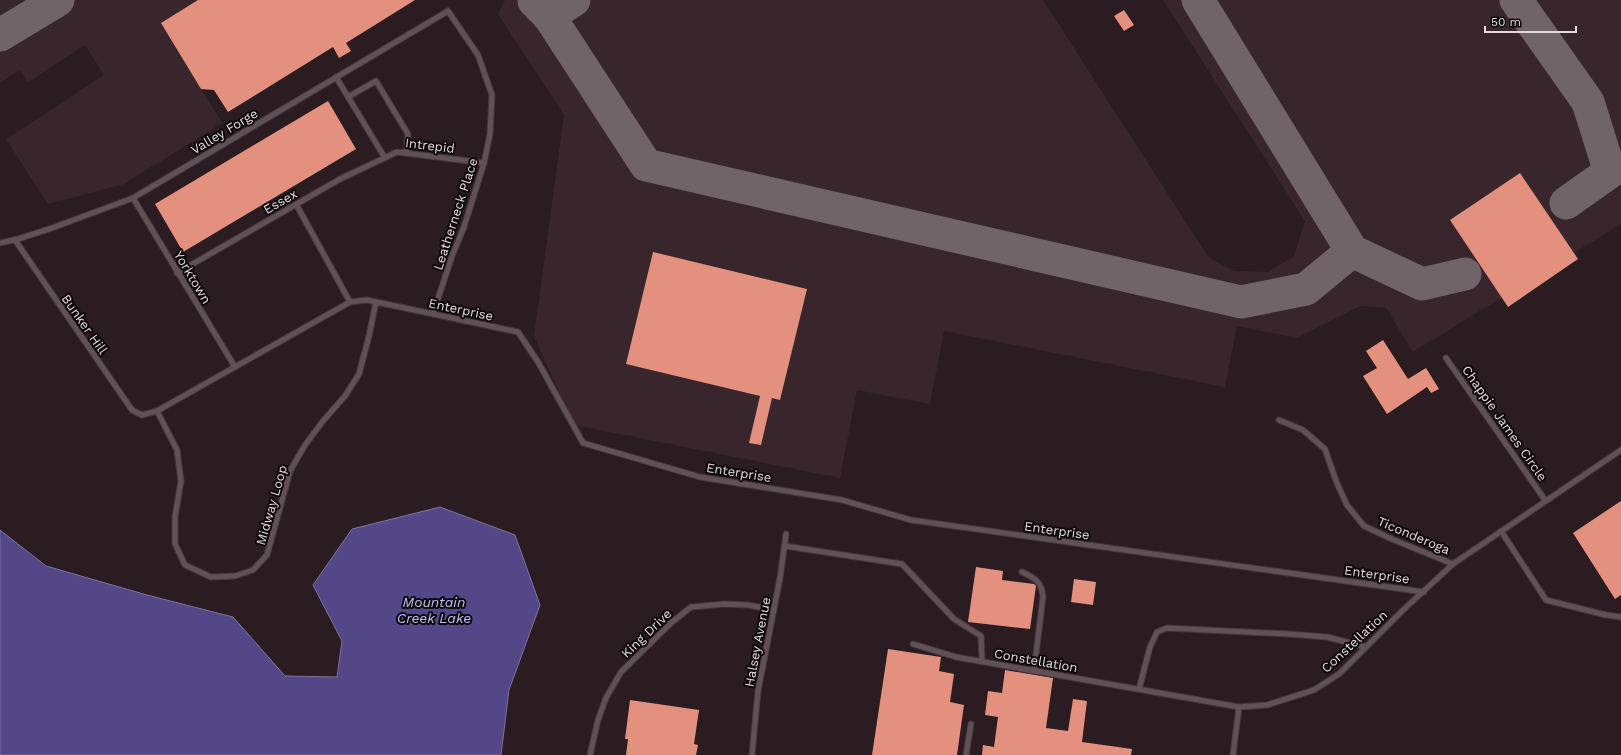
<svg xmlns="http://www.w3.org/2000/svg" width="1621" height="755" font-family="'Work Sans',sans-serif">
<rect width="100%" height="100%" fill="#2a1c21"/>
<!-- built -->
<g fill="#39262d">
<polygon points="0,0 201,0 201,89 222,123 124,184 48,204 6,139 104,75 85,45 28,82 20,70 0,83"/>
<polygon points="505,0 1043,0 1209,258 1234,271 1269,272 1294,256 1305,221 1163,0 1621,0 1621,224 1413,352 1386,308 1360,306 1297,338 1237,326 1225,387 944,331 930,404 857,390 840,478 574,425 534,336 564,115 498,14"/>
</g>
<!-- water -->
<polygon fill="#534788" stroke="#7e73a1" points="440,507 515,535 540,605 509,690 501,755 0,755 0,530 46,566 147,595 233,617 285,676 337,677 342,641 313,585 352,529"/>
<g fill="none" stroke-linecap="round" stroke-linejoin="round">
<!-- taxiway -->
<g stroke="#706468" stroke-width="33">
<polyline points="1198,0 1352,251 1422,284 1465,274"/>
<polyline points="1516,0 1588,102 1610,172 1566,203"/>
<polyline points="534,1 549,16 574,0"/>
<polyline points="549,16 646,165 1241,302 1306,289 1352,251"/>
<polyline points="0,35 58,0"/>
</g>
</g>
<!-- building -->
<g fill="#e3907f">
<polygon points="198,0 415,0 346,43 351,51 339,58 333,47 228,112 214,90 201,89 161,23"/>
<polygon points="1124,10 1134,25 1124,31 1114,16"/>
<polygon points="328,101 356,149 183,252 155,204"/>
<polygon points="1520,173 1578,259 1508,307 1450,220"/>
<polygon points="653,252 807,289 780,400 772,398 761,445 749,443 760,396 626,364"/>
<polygon points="1383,340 1408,379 1426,368 1439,389 1431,393 1427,387 1387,414 1363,376 1377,368 1366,351"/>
<polygon points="1621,501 1621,595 1615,599 1573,533"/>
<polygon points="976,567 1003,571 1002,580 1034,584 1036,586 1030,629 968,622"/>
<polygon points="1074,579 1096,582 1093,605 1071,602"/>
<polygon points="888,649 941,657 939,671 954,674 950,702 964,705 957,755 872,755"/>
<polygon points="1005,670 1053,678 1046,728 1068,731 1073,699 1087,701 1082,742 1132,749 1131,755 982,755 983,745 994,747 998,717 985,715 988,691 1002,693"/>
<polygon points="630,700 699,710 694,744 698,745 696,755 626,755 628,739 625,739"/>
</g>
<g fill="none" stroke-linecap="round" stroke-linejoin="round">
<!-- lane casing -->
<g stroke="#44393c" stroke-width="7">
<g id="lane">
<polyline points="336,77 385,158"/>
<polyline points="348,97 376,81 408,134 406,153"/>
<polyline points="133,198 235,367"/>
<polyline points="296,204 350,302"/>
<polyline points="15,240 132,410 142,415 157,411 350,302 367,300 518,332 538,362 583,443 700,477 842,500 911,520 1424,592"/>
<polyline points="0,243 18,239 52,228 133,198 448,11 478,55 492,95 490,134 484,163 464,227 452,256 433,314"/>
<polyline points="177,273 340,179 397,152 484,163"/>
<polyline points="1446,358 1545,500"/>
<polyline points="157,411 177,450 181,481 175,517 175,544 185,565 211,577 235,576 253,570 267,555 290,471 305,445 323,421 345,396 359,374 369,336 376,302"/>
<polyline points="1279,420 1303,430 1325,449 1336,481 1347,505 1364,526 1394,540 1453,564"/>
<polyline points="1501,531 1546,600 1606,615 1621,617"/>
<polyline points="785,546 902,564 954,619 981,636 982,661"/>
<path d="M1022,572C1035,578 1042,582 1043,597L1034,670"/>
<polyline points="913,644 956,657 1239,707 1267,705 1314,690 1339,674 1402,611 1453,564 1621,450"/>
<polyline points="1139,689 1150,647 1157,632 1167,628 1288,634 1327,637 1366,647"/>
<polyline points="590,755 598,720 606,698 621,672 671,623 691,607 725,604 748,605 774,610"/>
<polyline points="752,755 758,691 780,578 786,534"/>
<polyline points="966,755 971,724"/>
<polyline points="1233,755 1239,707"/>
</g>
</g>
<!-- lane -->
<use href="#lane" stroke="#615156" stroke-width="5"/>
</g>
<g text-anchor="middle" stroke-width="4" stroke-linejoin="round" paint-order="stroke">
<!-- street labels -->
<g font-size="13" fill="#e3d9dc" stroke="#0e090a">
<text transform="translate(224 131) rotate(-31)" y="5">Valley Forge</text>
<text transform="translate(430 145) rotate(7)" y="5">Intrepid</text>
<text transform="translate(280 201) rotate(-30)" y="5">Essex</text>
<text transform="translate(455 214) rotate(-72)" y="5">Leatherneck Place</text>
<text transform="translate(193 277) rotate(59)" y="5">Yorktown</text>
<text transform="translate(461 309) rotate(12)" y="5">Enterprise</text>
<text transform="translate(85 324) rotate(55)" y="5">Bunker Hill</text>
<text transform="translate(1505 423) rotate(55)" y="5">Chappie James Circle</text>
<text transform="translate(739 472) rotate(9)" y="5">Enterprise</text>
<text transform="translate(271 505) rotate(-74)" y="5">Midway Loop</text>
<text transform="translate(1057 530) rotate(8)" y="5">Enterprise</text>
<text transform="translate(1414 535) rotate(23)" y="5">Ticonderoga</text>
<text transform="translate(1377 574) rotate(8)" y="5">Enterprise</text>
<text transform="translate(646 633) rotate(-44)" y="5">King Drive</text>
<text transform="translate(1354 641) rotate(-43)" y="5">Constellation</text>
<text transform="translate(757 642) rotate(-79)" y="5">Halsey Avenue</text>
<text transform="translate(1036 660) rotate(10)" y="5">Constellation</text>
</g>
<!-- water labels -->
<g font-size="14" font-style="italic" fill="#c6bef8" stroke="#0e090a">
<text x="434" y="607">Mountain<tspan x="434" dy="16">Creek Lake</tspan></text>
</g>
</g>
<!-- scale -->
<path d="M1485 26v6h91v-6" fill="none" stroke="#e3d9dc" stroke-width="2"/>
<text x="1491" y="26" font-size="12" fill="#e3d9dc" stroke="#0e090a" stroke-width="3" paint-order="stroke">50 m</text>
</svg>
